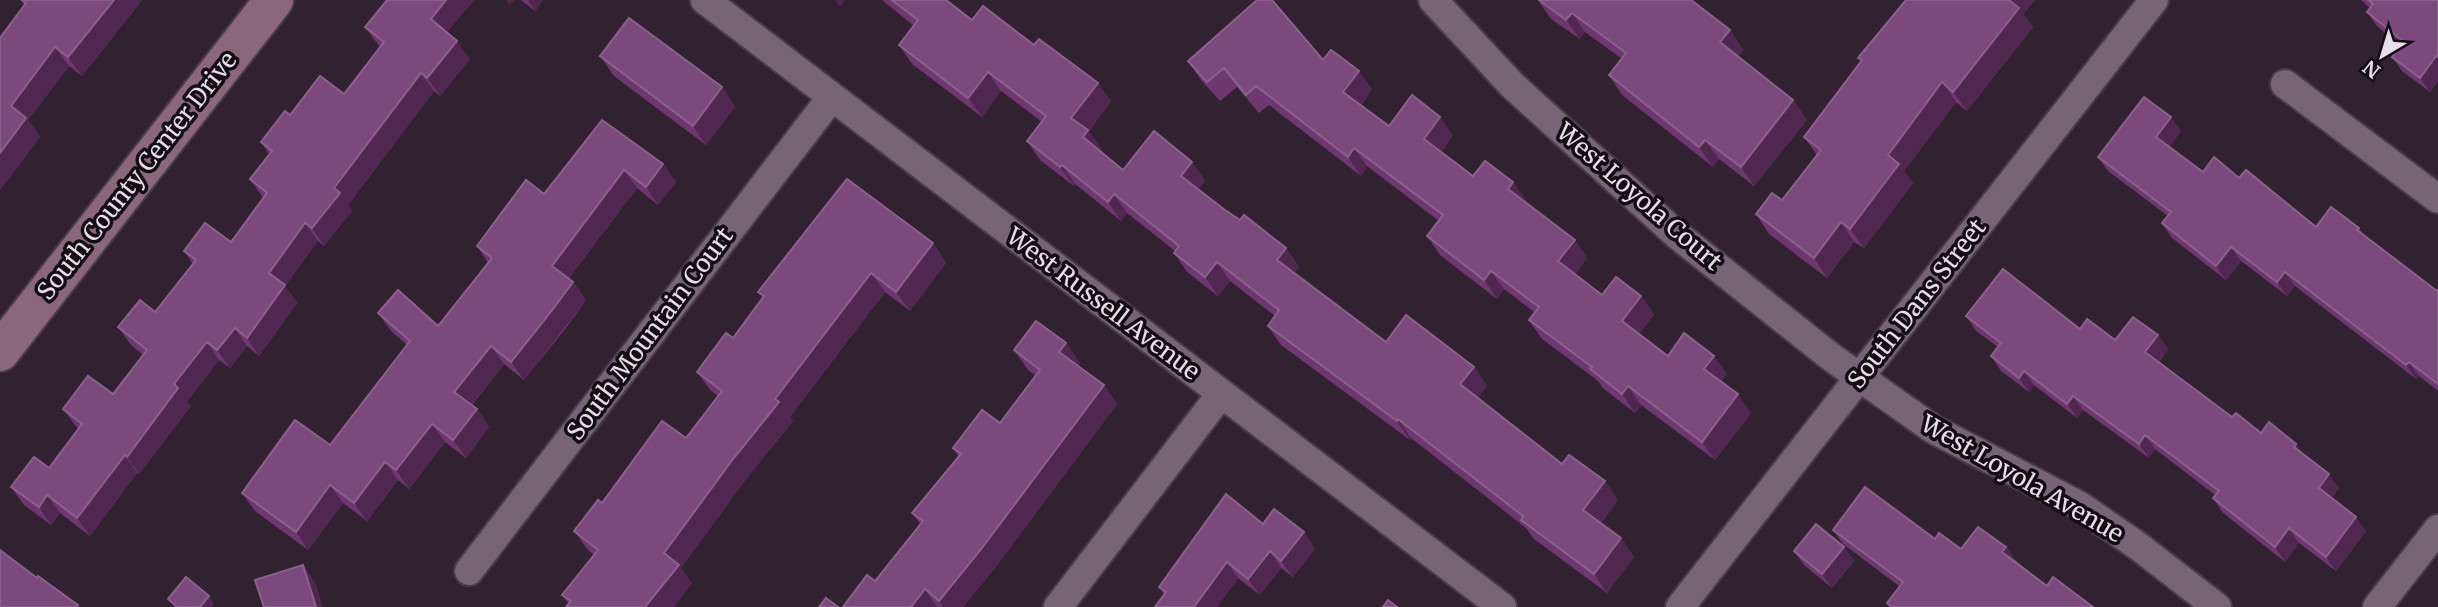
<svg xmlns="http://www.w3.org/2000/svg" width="2438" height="607" font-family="Merriweather,serif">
<rect width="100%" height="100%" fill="#312131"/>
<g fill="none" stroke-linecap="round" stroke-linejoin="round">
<!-- street casing -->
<g stroke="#4a3c4a" stroke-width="32">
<g id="street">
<polyline points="705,0 1502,607"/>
<polyline points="1433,0 1512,85 1676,234 1831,357 1933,429 2080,506 2138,546 2217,607"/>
<polyline points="2285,84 2438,199"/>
<polyline points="469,571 831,98"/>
<polyline points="1058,607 1221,394"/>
<polyline points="1680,607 2154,0"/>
<polyline points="2377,607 2438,529"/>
</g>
</g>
<!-- secondary casing -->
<g stroke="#4a3c4a" stroke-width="42">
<polyline id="secondary" points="0,352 274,0"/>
</g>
<!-- street -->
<use href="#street" stroke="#776476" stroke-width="28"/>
<!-- secondary -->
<use href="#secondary" stroke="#8b6879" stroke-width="38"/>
</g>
<!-- wall -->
<g fill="#6e376f">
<polygon points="21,0 142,0 82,76 69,66 28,120 40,137 0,190 0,38 24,5"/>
<polygon points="385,0 474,0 447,32 470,59 440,96 434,91 348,205 352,211 324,246 318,241 285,286 297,303 259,356 247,346 230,368 219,360 187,401 191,406 139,474 137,473 90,536 60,513 51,525 24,505 11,487 49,468 78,429 63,409 113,394 143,355 131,345 118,327 155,312 193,264 184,251 231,242 263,198 250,179 269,154 261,142 290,115 344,94 380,47 365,27 386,2"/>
<polygon points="521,0 543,0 535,11"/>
<polygon points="882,0 946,0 972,20 1034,45 1098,83 1111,101 1089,131 1101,149 1100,151 1123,170 1192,162 1205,181 1198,189 1225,210 1286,248 1299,267 1294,273 1386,342 1474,367 1487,386 1478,398 1562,464 1618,500 1601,523 1621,538 1634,557 1607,593 1534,539 1526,528 1411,438 1410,440 1281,345 1268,326 1275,316 1230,281 1218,296 1187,272 1174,253 1175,251 1127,213 1121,221 1075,184 1074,186 1040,160 1027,141 1042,122 1001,91 982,117 912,64 899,45 914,26"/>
<polygon points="1538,0 1730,30 1743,50 1738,56 1793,100 1807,120 1754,186 1719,159 1713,167 1622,95 1609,75 1622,59 1585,32 1580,39 1551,19"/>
<polygon points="1906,0 2035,0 2023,14 2033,27 1967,111 1956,102 1904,171 1913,183 1864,248 1854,242 1827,278 1769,234 1756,214 1782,200 1817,155 1804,137 1861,61 1858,58"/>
<polygon points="2361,0 2438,0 2438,81 2430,92 2402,71 2392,57 2401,46 2377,26 2367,12 2370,8"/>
<polygon points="600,56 722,87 735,107 706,145 614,76"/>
<polygon points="1323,60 1372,89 1361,105 1389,126 1453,135 1441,152 1473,176 1513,182 1526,201 1525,202 1575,240 1587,258 1575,274 1602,295 1641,296 1654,314 1639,334 1668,356 1714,356 1727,374 1721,382 1751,413 1715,460 1641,405 1635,413 1603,388 1598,381 1542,339 1529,320 1534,312 1504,289 1497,299 1440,255 1427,236 1439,221 1367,166 1361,176 1269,105 1259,113 1237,87 1220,101 1201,80 1188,61"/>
<polygon points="602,120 663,164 676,182 658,205 637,188 569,278 573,282 586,300 566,328 524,380 504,364 472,405 477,409 489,427 466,458 445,442 409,489 398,480 367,521 343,503 308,550 255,511 242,493 330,445 407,345 391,331 378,313 438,326 488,263 477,246 544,194"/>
<polygon points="2181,131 2169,147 2203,172 2239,178 2316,227 2359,228 2364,236 2437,291 2438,289 2438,391 2419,376 2416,379 2295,286 2287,296 2241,261 2226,280 2172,238 2162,223 2168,216 2108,171 2098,157"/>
<polygon points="933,243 946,263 910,311 885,292 790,417 793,421 746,479 681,568 692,584 569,604 562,595 594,555 588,550 574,531 602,503 686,438 718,396 711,391 697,372 733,338 763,298 758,292"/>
<polygon points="1966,316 2080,329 2115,340 2158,335 2168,349 2159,362 2232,417 2261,433 2296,444 2304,455 2339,488 2332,498 2366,531 2336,571 2299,543 2285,562 2223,513 2213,498 2215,495 2155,449 2149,458 2083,410 2077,418 2034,385 2029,392 2001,371 1991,356 1998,347 1976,331"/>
<polygon points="1066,343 1080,363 1077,365 1104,385 1117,404 995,568 963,607 843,607 875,581 921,525 912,513 959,457 953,448 1000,423 1035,375 1028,370 1014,350"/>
<polygon points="1263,524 1304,532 1315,549 1293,577 1281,568 1260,595 1238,578 1217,607 1155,607 1164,594 1159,587"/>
<polygon points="1833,530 1935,539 1961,549 2006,547 2016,561 2047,586 2093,607 1889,607 1887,603 1899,586 1843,544"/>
<polygon points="1844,547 1854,561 1832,588 1804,565 1794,551"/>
</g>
<!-- shaded-wall -->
<g fill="#502751">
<polygon points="114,0 142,0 82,76 68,57"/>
<polygon points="446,0 474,0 443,37 431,19"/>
<polygon points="506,0 514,0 510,5"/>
<polygon points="528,0 543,0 535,11"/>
<polygon points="835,0 845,0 840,7"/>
<polygon points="2008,0 2035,0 2023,14 2033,27 1967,111 1953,92"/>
<polygon points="1572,13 1585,32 1580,39 1566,20"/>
<polygon points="1730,30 1743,50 1734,62 1720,42"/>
<polygon points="457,41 470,59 440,96 427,78"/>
<polygon points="55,47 69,66 28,120 40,137 0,190 0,153 11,106"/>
<polygon points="2436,56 2438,58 2438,81 2430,92 2420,78"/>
<polygon points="1359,71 1372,89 1356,111 1343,92"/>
<polygon points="988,72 1001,91 982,117 968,98"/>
<polygon points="421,73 434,91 348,205 352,211 324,246 312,228 334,188"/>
<polygon points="1942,82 1956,102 1904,171 1913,183 1864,248 1850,229 1888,155"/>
<polygon points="1098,83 1111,101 1089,131 1101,149 1096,156 1083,137 1071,118"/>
<polygon points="722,87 735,107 706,145 693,126"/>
<polygon points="1793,100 1807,120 1754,186 1741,167"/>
<polygon points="1440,117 1453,135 1437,157 1424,139"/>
<polygon points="2171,117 2181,131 2166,151 2156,137"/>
<polygon points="1705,140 1719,159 1713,167 1699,147"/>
<polygon points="1354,148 1367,166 1361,176 1348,157"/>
<polygon points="1192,162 1205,181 1194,195 1181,176"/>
<polygon points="663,164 676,182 658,205 646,187"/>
<polygon points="1062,165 1075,184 1074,186 1060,167"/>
<polygon points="624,170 637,188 564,284 552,266"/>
<polygon points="1513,182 1526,201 1521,208 1508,189"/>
<polygon points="1114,194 1127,213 1121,221 1108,202"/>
<polygon points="1841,222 1854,242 1827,278 1814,258"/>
<polygon points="305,223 318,241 285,286 297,303 259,356 247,338 269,273"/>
<polygon points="1575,240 1587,258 1571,280 1558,261"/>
<polygon points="933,243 946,263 910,311 896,292"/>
<polygon points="2231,247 2241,261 2226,280 2216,266"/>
<polygon points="1286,248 1299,267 1290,279 1277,260"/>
<polygon points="1217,262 1230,281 1218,296 1205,277"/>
<polygon points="1491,271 1504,289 1497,299 1484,280"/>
<polygon points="2285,272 2295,286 2287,296 2277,282"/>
<polygon points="871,273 885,292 790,417 793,421 746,479 681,568 692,584 674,607 645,607 664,553 775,399"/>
<polygon points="573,282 586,300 524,380 511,362"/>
<polygon points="1641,296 1654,314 1635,339 1622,321"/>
<polygon points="235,328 247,346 230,368 217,350"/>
<polygon points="2158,335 2168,349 2155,366 2145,352"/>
<polygon points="207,342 219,360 187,401 191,406 139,474 127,457 174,384"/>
<polygon points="1066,343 1080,363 1073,371 1059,352"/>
<polygon points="491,346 504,364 467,410 454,392"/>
<polygon points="1714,356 1727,374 1717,388 1704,369"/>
<polygon points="2409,362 2419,376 2416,379 2406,365"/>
<polygon points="1474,367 1487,386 1474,403 1460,384"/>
<polygon points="2024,371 2034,385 2029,392 2019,378"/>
<polygon points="1104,385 1117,404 995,568 963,607 943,607 939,601"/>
<polygon points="1628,386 1641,405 1635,413 1622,394"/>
<polygon points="1738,394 1751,413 1715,460 1702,442"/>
<polygon points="2073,396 2083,410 2077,418 2067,404"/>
<polygon points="477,409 489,427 466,458 453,440"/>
<polygon points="1398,419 1411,438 1410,440 1397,421"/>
<polygon points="432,424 445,442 409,489 396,470"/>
<polygon points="2145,435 2155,449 2149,458 2139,444"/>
<polygon points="2296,444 2306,458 2294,447"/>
<polygon points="125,455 137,473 90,536 77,518"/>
<polygon points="385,462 398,480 367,521 354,503"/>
<polygon points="2329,474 2339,488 2329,502 2319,488"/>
<polygon points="1605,481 1618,500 1597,529 1583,510"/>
<polygon points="330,485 343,503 308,550 296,532"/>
<polygon points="47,495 60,513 51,525 39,507"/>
<polygon points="2356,517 2366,531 2336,571 2326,557"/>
<polygon points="2289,528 2299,543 2285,562 2275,547"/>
<polygon points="1304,532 1315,549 1293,577 1281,561"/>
<polygon points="1621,538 1634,557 1607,593 1594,574"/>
<polygon points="1844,547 1854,561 1832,588 1822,574"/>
<polygon points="2006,547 2016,561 2002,552"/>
<polygon points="1270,551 1281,568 1260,595 1248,579"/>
<polygon points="1227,562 1238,578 1217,607 1194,607"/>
<polygon points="303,565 316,584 323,607 316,607"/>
<polygon points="925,589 937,607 911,607"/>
<polygon points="209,596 214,604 212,607 200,607"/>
</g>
<!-- building -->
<g fill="#7b497c" stroke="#8c608d" stroke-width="2">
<polygon points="22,0 114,0 68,57 55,47 11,106 26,118 0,153 0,38 26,3"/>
<polygon points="387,0 446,0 431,19 457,41 427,78 421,73 334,188 340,193 312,228 305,223 269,273 285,285 247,338 235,328 217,350 207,342 174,384 178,388 127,457 125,455 77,518 47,495 39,507 11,487 34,457 49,468 82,424 63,409 88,376 113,394 147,350 118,327 140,300 155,312 196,260 184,251 205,223 231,242 267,193 250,179 272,151 261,142 285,111 290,115 320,76 344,94 384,42 365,27"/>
<polygon points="892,0 946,0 972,20 983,6 1034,45 1039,39 1098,83 1071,118 1088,130 1083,137 1123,170 1154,131 1192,162 1181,176 1225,210 1240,220 1244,215 1286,248 1277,260 1386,342 1406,315 1474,367 1460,384 1562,464 1569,455 1605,481 1583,510 1621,538 1594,574 1521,520 1523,516 1398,419 1397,421 1268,326 1279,310 1217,262 1205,277 1174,253 1179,246 1114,194 1108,202 1062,165 1060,167 1027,141 1046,116 988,72 968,98 899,45 918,20"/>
<polygon points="1257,0 1272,0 1323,60 1331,50 1359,71 1343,92 1389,126 1412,95 1440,117 1424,139 1473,176 1485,161 1513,182 1508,189 1575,240 1558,261 1602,295 1616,277 1641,296 1622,321 1668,356 1684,333 1714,356 1704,369 1738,394 1702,442 1628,386 1622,394 1590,369 1592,367 1529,320 1539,307 1491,271 1484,280 1427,236 1443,215 1354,148 1348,157 1256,86 1246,95 1224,68 1207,82 1188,61"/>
<polygon points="1539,0 1691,0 1730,30 1720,42 1793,100 1741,167 1705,140 1699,147 1609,75 1626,53 1572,13 1566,20"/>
<polygon points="1906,0 2009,0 2019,8 1953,92 1942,82 1888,155 1899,164 1850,229 1841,222 1814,258 1756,214 1772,193 1782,200 1821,150 1804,137 1862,60 1858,58"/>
<polygon points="2368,0 2438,0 2438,57 2436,56 2420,78 2392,57 2404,42 2367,12 2373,4"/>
<polygon points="629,18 722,87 693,126 600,56"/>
<polygon points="2144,97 2171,117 2156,137 2203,172 2214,157 2239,178 2246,170 2316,227 2331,207 2359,228 2357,230 2437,291 2438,289 2438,384 2409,362 2406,365 2285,272 2277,282 2231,247 2216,266 2162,223 2171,212 2098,157"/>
<polygon points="602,120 663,164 646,187 624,170 552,266 573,282 553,309 511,362 491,346 454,392 477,409 453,440 432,424 396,470 385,462 354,503 330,485 296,532 242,493 295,420 330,445 410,341 378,313 398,290 438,326 492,258 477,246 526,180 544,194"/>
<polygon points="847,179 933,243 896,292 871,273 775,399 779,402 733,459 664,553 679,565 645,607 566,607 571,601 562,595 598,550 574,531 598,500 602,503 662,421 686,438 722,391 697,372 726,333 733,338 764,296 758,292"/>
<polygon points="2003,269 2080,329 2087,319 2115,340 2133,317 2158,335 2145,352 2232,417 2236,413 2261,433 2269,422 2296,444 2294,447 2329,474 2319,488 2356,517 2326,557 2289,528 2275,547 2213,498 2219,491 2145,435 2139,444 2073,396 2067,404 2024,371 2019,378 1991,356 2001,343 1966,316"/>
<polygon points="1036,321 1066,343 1059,352 1104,385 982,548 939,601 925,589 911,607 843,607 867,575 875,581 923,521 912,513 961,454 953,448 982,410 1000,423 1040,370 1014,350"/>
<polygon points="1865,487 1935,539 1939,533 1961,549 1978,527 2006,547 2002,552 2047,586 2053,577 2093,607 1892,607 1887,603 1903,582 1833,530"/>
<polygon points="1226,494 1263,524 1274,509 1304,532 1281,561 1270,551 1248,579 1227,562 1194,607 1155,607 1166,592 1159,587"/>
<polygon points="1816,524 1844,547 1822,574 1794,551"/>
<polygon points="0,550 37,578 38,576 78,605 77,607 0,607"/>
<polygon points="303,565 316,607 264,607 255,580"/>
<polygon points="186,577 209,596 200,607 177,607 168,599"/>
<polygon points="826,598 838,607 819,607"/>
<polygon points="1388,600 1397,607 1383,607"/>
</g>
<g text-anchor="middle" stroke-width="7" stroke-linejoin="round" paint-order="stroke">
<!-- street labels -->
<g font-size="24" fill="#e7dce7" stroke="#150d14">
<text transform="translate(137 176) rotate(-52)" y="8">South County Center Drive</text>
<text transform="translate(1639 197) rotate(41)" y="8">West Loyola Court</text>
<text transform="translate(1103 304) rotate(37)" y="8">West Russell Avenue</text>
<text transform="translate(1917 304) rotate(-52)" y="8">South Dans Street</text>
<text transform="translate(650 334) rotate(-53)" y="8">South Mountain Court</text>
<text transform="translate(2022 479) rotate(30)" y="8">West Loyola Avenue</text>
</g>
</g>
<!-- north arrow -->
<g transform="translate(2382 56) rotate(218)" stroke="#150d14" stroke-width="5" paint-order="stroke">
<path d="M0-5L12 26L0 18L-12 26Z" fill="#e7dce7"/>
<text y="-10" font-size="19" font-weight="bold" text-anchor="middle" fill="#e7dce7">N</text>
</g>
</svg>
